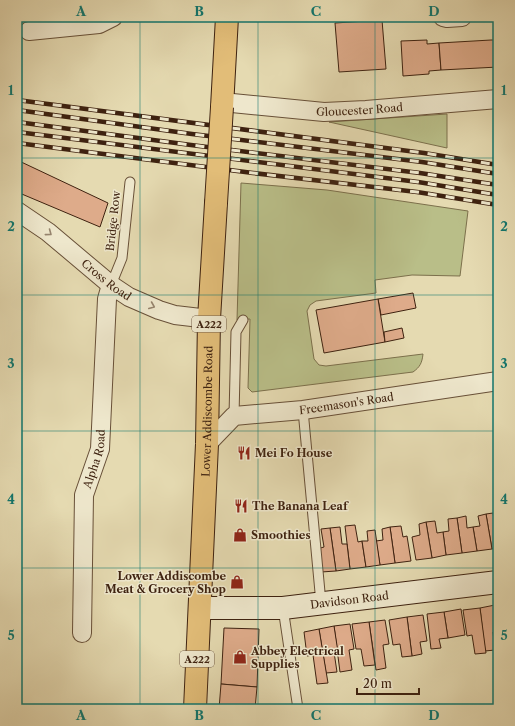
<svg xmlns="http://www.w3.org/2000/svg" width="515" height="726" font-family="'Libre Caslon Text',serif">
<rect width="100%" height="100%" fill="#e5dab1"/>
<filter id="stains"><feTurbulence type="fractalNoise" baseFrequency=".005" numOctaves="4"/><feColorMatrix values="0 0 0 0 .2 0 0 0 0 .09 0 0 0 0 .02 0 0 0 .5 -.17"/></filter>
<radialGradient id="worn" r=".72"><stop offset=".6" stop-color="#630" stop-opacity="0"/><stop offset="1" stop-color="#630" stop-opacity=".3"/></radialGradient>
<!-- green -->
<g fill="#b9be88" stroke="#7c704c">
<polygon points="447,114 447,148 329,122"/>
<path d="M241,183L327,190L468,211L460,276L412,275L375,280L376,293L316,301L310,305L307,311L314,359L319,365L326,366L423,354C422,363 420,367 413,372L252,392L248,388L250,319L237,320Z"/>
</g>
<!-- building -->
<g fill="#deab8a" stroke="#3e2210">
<polygon points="382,20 386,69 339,72 335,23"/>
<polygon points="427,40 427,44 439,43 441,70 429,71 429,74 403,76 401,41"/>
<polygon points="491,40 498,40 498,67 441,70 439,43"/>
<polygon points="17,160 108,203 100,227 17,192"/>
<polygon points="413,293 416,308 381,315 378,299"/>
<polygon points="378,299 385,342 324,353 316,310"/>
<polygon points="402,328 404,338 385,342 384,332"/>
<polygon points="493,513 495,525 498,524 498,548 492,549 486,514"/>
<polygon points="486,514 492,549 477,551 473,527 480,526 478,516"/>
<polygon points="466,516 467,528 473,527 477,551 462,553 457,518"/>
<polygon points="457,518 462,553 446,555 443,532 449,531 448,519"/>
<polygon points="435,521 437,533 443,532 446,555 432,558 426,522"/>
<polygon points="426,522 432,558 416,560 412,537 420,535 419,524"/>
<polygon points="355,525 358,542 362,541 366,567 350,569 345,526"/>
<polygon points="401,526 403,537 407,536 411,561 395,563 390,527"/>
<polygon points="340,527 342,544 347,544 350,569 336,571 330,528"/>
<polygon points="390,527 395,563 380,565 376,541 383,540 382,529"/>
<polygon points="330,528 336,571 321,572 317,549 324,547 321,529"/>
<polygon points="375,530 380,565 366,567 362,541 368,541 367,531"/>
<polygon points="495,605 498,632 493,632 495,650 485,651 480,608"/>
<polygon points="480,608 486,653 475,654 472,635 467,636 463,610"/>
<polygon points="461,609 465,635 448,638 444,612"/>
<polygon points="444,612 448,638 439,639 441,648 431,649 427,614"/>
<polygon points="423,615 427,641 420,642 422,654 412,656 407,617"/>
<polygon points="407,617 412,656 402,657 400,644 393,645 389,620"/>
<polygon points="385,620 389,644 383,645 386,668 376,670 369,622"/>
<polygon points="369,622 375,665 364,666 361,649 356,649 352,624"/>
<polygon points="350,624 354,649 349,650 352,670 340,672 334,626"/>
<polygon points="334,626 338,652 334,652 337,672 326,673 319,629"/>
<polygon points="224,628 259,629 257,687 221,684"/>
<polygon points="319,629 328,683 317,684 313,655 307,656 304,632"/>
<polygon points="221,684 257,687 255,709 219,709"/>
</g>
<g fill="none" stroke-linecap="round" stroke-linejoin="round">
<!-- lane casing -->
<g stroke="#685038" stroke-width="11">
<g id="lane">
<polyline points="111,285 122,258 130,182"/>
<polyline points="303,410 321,603"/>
<polyline points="234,416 236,332 243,320"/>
<polyline points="283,608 298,709"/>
</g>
</g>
<!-- street casing -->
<g stroke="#685038" stroke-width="20">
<g id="street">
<polyline points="443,17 447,18 462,17"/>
<polyline points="29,31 99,24 113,17"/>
<path id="s1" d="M222,102L324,112L366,110L498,99"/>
<path id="s2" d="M17,211L48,232L111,285L129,297L159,310L175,315L209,319"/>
<path id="s3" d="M207,444L234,416L303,410L498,381"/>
<path id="s4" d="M82,633L84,495L100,449L107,299L111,285"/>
</g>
</g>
<!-- secondary casing -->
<g stroke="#3e2210" stroke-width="24">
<g id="secondary">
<path id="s5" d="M200,608H283L498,582"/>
</g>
</g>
<!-- primary casing -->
<g stroke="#3e2210" stroke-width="24">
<g id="primary">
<polyline points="222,107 227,17"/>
<path id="s6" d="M195,709L207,444L209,319L216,203"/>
</g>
</g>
<!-- lane -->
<use href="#lane" stroke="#eee7cc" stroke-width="9"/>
<!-- street -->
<use href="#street" stroke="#eee7cc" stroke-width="18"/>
<!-- secondary -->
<use href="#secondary" stroke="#eee7cc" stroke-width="22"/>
<!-- primary -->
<use href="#primary" stroke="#e2bd78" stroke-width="22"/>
<!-- rail casing -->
<g stroke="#3e2210" stroke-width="4.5">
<g id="rail">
<polyline points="17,100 424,153 498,165"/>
<polyline points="17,110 192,134 422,162 498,174"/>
<polyline points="17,122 191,145 420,173 498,185"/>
<polyline points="17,132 418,182 498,195"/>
<polyline points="17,143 253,173 417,192 498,205"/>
</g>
</g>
<!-- rail -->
<use href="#rail" stroke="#eee7cc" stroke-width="3" stroke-dasharray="9" stroke-linecap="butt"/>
<!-- primary-bridge casing -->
<g stroke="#3e2210" stroke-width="24" stroke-linecap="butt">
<polyline id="primary-bridge" points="216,203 222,107"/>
</g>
<!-- primary-bridge -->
<use href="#primary-bridge" stroke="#e2bd78" stroke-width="22"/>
</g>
<!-- one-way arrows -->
<defs><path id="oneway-chevron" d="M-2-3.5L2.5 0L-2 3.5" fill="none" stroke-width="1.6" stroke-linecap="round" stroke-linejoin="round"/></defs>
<g stroke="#96846e">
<use href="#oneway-chevron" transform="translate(49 233) rotate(37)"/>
<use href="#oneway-chevron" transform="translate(152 306) rotate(23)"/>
</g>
<!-- grid -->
<path fill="none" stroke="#0f766e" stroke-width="1" stroke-opacity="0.55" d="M140,17V709M258,17V709M375,17V709M17,158H498M17,295H498M17,431H498M17,568H498"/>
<!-- icons -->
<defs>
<g id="restaurant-bare" transform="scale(1.08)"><path d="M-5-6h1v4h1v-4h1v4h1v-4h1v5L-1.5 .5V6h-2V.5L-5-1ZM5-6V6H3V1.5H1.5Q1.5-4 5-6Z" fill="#8f2418" stroke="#eee7cc" stroke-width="2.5" paint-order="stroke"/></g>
<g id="shop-bare" transform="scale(1.08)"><path d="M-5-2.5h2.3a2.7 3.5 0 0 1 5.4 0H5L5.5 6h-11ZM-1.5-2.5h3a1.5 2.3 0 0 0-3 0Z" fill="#8f2418" stroke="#eee7cc" stroke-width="2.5" paint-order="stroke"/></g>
</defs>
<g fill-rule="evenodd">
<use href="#restaurant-bare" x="244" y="453"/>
<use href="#restaurant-bare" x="241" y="506"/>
<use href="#shop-bare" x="240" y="535"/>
<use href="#shop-bare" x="237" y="582"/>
<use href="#shop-bare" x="240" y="657"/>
</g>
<g text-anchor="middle" stroke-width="3" stroke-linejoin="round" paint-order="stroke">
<!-- shield labels -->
<g fill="#eee7cc" stroke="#735d48" stroke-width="1">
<rect x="192" y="316" width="34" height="16" rx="3"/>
<rect x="180" y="651" width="34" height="16" rx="3"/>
</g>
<g font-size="10" font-weight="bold" fill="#3e2210">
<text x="209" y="328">A222</text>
<text x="197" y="663">A222</text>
</g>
<!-- street labels -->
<g font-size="11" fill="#3e2210" stroke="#eee7cc">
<text dy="4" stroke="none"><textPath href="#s1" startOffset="138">Gloucester Road</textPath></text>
<text transform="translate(113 221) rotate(-84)" y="4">Bridge Row</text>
<text dy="4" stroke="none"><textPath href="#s2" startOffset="113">Cross Road</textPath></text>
<text dy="4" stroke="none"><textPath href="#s3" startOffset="152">Freemason's Road</textPath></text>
<text dy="4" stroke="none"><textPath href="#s6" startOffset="298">Lower Addiscombe Road</textPath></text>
<text dy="4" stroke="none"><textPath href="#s4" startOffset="176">Alpha Road</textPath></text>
<text dy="4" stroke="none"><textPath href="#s5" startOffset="150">Davidson Road</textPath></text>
</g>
<!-- poi labels -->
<g font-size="11" font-weight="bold" fill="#3e2210" stroke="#eee7cc" text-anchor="start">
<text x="255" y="457">Mei Fo House</text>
<text x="252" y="510">The Banana Leaf</text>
<text x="251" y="539">Smoothies</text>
<text x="226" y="580" text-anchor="end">Lower Addiscombe<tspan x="226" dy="13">Meat &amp; Grocery Shop</tspan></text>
<text x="251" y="655">Abbey Electrical<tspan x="251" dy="13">Supplies</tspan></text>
</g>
</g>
<!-- margin -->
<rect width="515" height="726" fill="none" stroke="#e5dab1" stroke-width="44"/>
<!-- scale -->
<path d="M357 688v6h62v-6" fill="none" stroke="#3e2210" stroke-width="2"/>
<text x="363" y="688" font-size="12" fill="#3e2210" stroke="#eee7cc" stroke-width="3" paint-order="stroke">20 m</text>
<rect x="22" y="22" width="471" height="682" fill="none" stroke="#0f766e" stroke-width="1.5"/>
<g font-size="13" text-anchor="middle" font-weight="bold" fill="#0f766e">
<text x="81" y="16">A</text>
<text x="199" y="16">B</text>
<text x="316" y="16">C</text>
<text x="434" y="16">D</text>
<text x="11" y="95">1</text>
<text x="504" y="95">1</text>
<text x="11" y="231">2</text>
<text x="504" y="231">2</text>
<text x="11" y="368">3</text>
<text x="504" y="368">3</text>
<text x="11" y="504">4</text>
<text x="504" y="504">4</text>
<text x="11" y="640">5</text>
<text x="504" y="640">5</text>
<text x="81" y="720">A</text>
<text x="199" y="720">B</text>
<text x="316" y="720">C</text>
<text x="434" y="720">D</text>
</g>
<rect width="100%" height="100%" filter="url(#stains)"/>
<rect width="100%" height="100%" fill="url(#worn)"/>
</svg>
